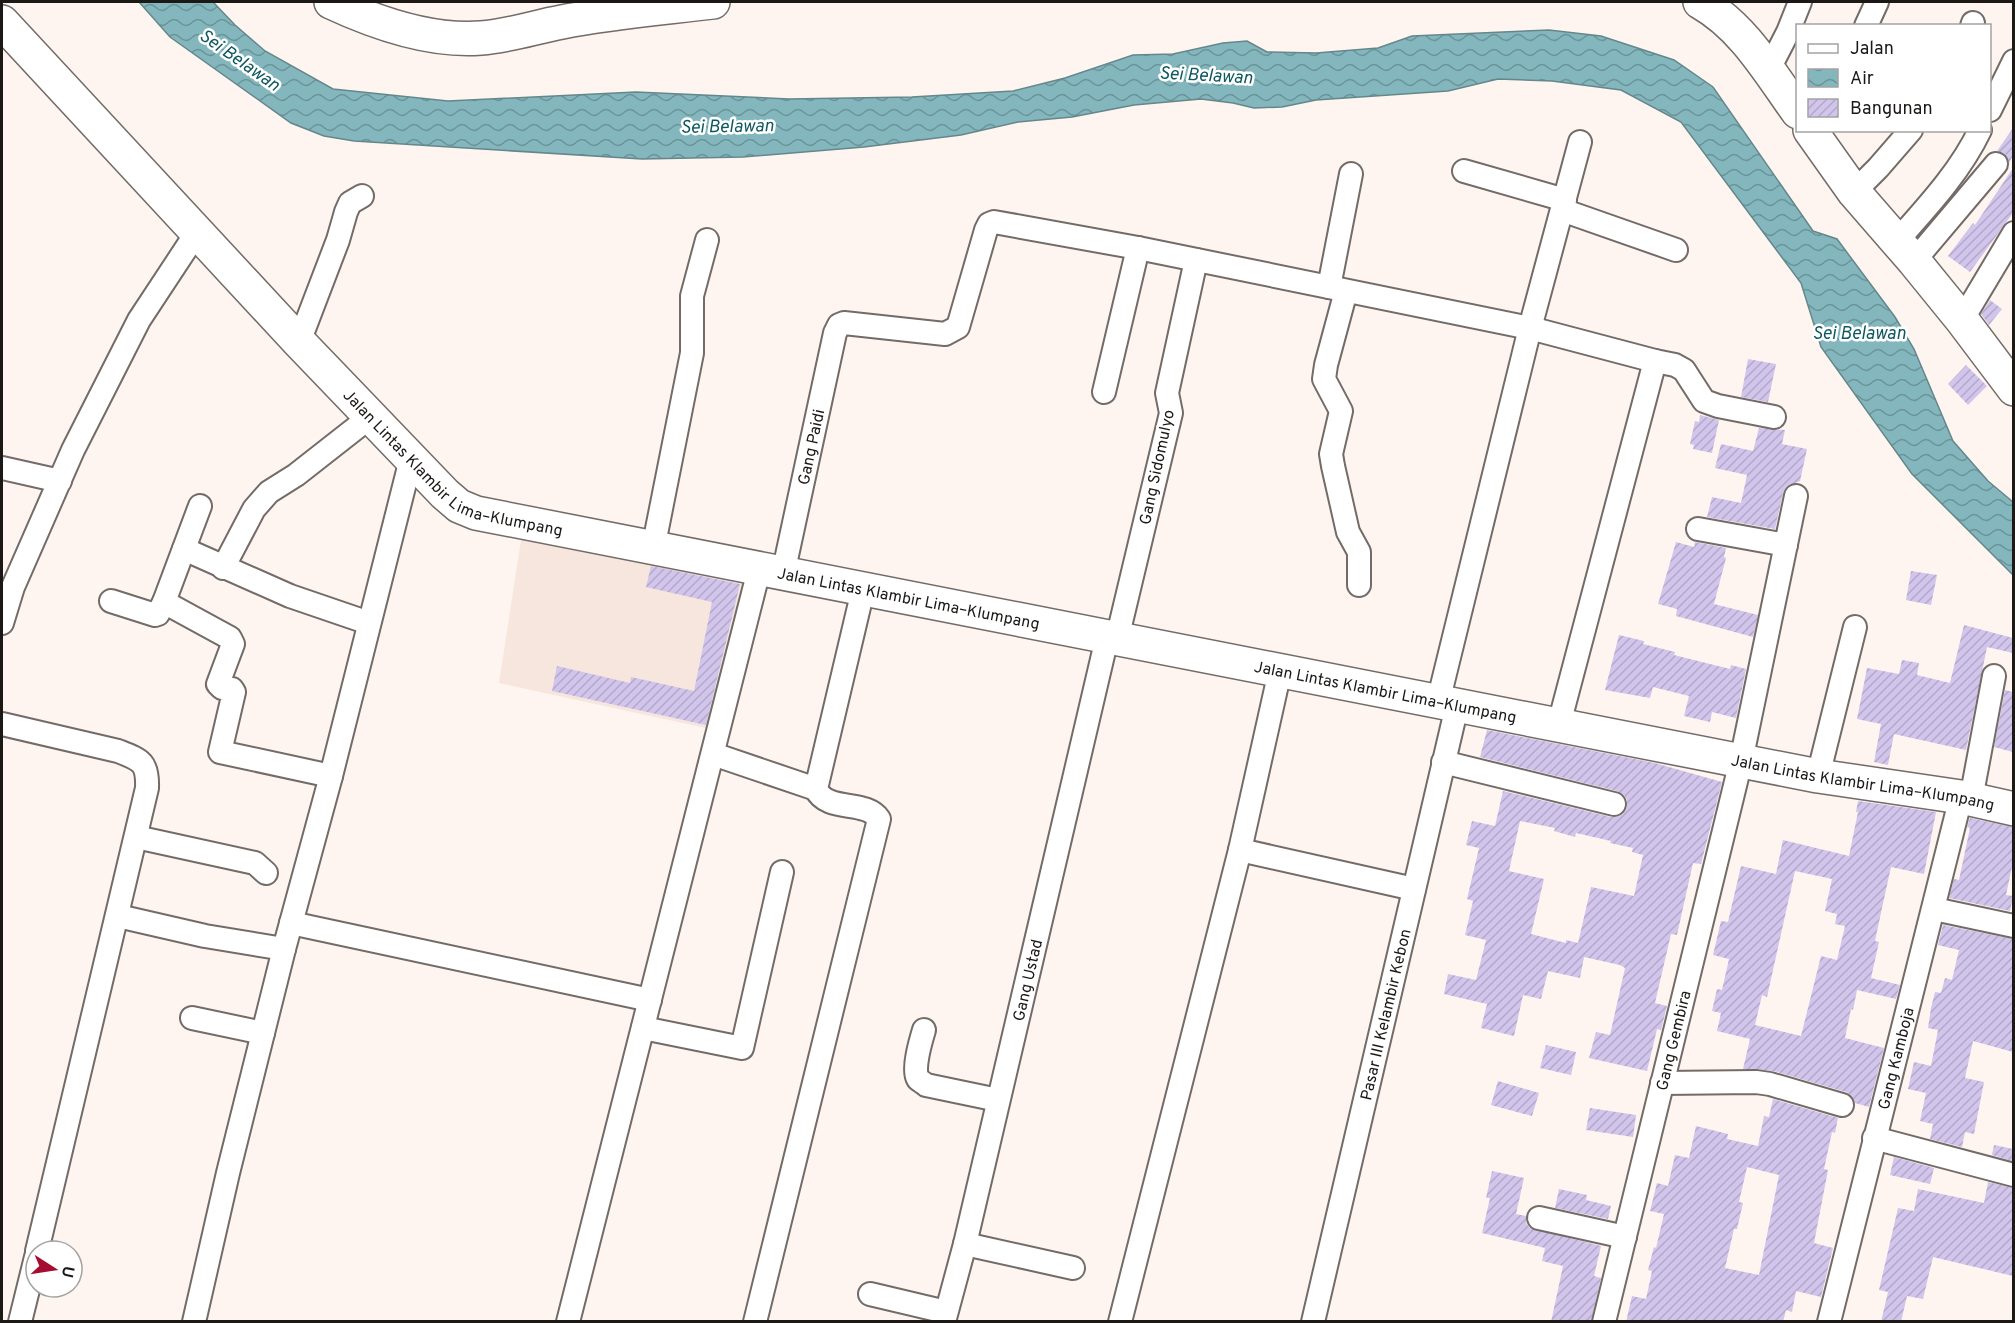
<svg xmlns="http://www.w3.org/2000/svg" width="2015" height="1323" font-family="Overpass,sans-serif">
<defs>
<pattern id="water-waves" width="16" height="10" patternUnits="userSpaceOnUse" patternTransform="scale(1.5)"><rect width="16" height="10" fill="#83b7bd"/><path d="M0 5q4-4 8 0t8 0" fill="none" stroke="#6a9499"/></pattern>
<pattern id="building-hatch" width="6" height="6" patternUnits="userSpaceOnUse" patternTransform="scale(1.5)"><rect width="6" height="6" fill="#d2c5ec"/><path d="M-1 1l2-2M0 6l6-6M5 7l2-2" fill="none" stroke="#b4a8ca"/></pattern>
</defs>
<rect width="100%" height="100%" fill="#fef5f0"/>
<!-- built -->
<polygon fill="#f6e6dd" points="523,527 753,572 715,730 499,683"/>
<!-- water -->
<polygon fill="url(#water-waves)" stroke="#64878b" stroke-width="1.5" points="139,2 213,2 235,25 265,51 333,89 448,101 636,92 789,99 912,97 1013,91 1065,78 1133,55 1173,54 1223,43 1247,41 1267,52 1316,53 1378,48 1412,36 1549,30 1601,36 1674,60 1713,87 1813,231 1837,239 1895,317 1914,349 1953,441 1988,481 2013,502 2013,575 1912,474 1821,347 1801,283 1681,122 1621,90 1552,81 1498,79 1448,91 1316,100 1282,107 1254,108 1233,103 1201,99 1134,105 1072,117 1018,122 961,135 864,147 743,157 642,159 354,141 324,136 291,123 170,37"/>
<!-- building -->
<g fill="url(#building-hatch)" fill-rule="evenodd">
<polygon points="2013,128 2013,156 2009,163 2005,154 1997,151"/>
<polygon points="2013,168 2013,213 1970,272 1948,256 1973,223 1975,225"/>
<polygon points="1990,300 2002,309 1989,325 1981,314"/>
<polygon points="1748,359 1776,364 1768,402 1741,397"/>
<polygon points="1966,365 1987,386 1968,405 1948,384"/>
<polygon points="1700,415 1719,420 1712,453 1693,449 1694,445 1690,444 1695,421 1699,422"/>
<polygon points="1759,428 1785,430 1782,444 1807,449 1800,481 1786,487 1783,493 1775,529 1707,517 1712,497 1741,503 1747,475 1715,468 1721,444 1753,451"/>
<polygon points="1676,542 1694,547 1695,542 1726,548 1724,557 1726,558 1714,604 1758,615 1753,637 1676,616 1677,609 1658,604"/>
<polygon points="651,566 740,584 706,725 552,691 557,666 630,683 631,677 694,691 712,602 646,587"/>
<polygon points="1911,571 1937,575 1931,605 1906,600"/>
<polygon points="1964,625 2013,638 2013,653 1987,647 1966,750 1894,734 1888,765 1874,762 1881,724 1857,719 1867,668 1899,674 1902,660 1919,663 1917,675 1950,683"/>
<polygon points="1619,635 1644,641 1643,644 1675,652 1674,655 1730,669 1731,665 1746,669 1736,718 1712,712 1710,722 1684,716 1689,696 1653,687 1650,698 1605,690"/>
<polygon points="2005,690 2013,692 2013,752 1994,747"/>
<path d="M1487,730L1655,763L1722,782L1701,864L1693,863L1677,935L1671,934L1655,1003L1667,1006L1661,1030L1657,1029L1647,1071L1589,1058L1596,1032L1610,1035L1625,968L1620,965L1584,957L1580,978L1548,971L1541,999L1523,995L1514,1036L1481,1028L1487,1004L1444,994L1448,974L1476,980L1486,940L1465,935L1473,901L1467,899L1479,848L1466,845L1472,821L1495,826L1503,791L1611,817H1617L1623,814L1627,807V800L1624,795L1617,791L1480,757ZM1520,821L1555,828L1554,831L1575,837L1576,833L1611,841L1610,843L1633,848L1632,852L1643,855L1634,896L1591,887L1578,943L1566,940V943L1531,934L1544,879L1509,871Z"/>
<path d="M1858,801L1936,812L1924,874L1891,867L1882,908L1875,941L1879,942L1871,978L1900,985L1896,999L1857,990L1853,1010L1851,1009L1845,1038L1884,1048L1869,1107L1855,1103L1852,1096L1846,1092L1774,1071L1743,1069L1750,1039L1717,1031L1721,1013L1712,1011L1717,989L1722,990L1729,959L1713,955L1721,921L1728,922L1741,866L1776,874L1783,840L1849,856L1858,812H1856ZM1795,871L1832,879L1825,911L1837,914L1835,924L1845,926L1837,960L1821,956L1801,1036L1755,1025L1762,995L1767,997Z"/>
<polygon points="1970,818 2013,827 2013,862 2006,895 2013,896 2010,911 1949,898 1954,879 1959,880 1970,828 1967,827"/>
<polygon points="1943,925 2013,939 2013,1052 1973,1041 1965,1078 1984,1082 1974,1134 1965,1132 1962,1147 1930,1139 1933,1124 1920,1121 1926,1093 1908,1089 1914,1062 1931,1066 1938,1030 1928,1028 1931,1008 1935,992 1941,993 1945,978 1952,980 1959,950 1938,945"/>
<polygon points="1546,1045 1576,1052 1571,1075 1540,1068"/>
<polygon points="1498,1081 1539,1093 1532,1116 1491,1105"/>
<path d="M1773,1099L1838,1118L1835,1133L1832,1132L1824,1169L1828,1170L1814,1243L1833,1248L1821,1297L1796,1291L1792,1312L1786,1310L1783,1322H1626L1632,1296L1646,1299L1652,1271L1648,1270L1654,1247L1656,1248L1664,1214L1650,1211L1657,1183L1668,1186L1675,1155L1689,1158L1696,1126L1728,1134L1727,1139L1758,1146L1764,1116L1769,1117ZM1747,1167L1779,1175L1759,1275L1725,1268L1734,1229H1737L1743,1203L1739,1202Z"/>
<polygon points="1590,1108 1636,1115 1633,1137 1586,1130"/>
<polygon points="1994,1145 2013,1149 2013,1161 1992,1155"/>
<polygon points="1894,1157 1934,1168 1930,1184 1890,1175"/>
<polygon points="1492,1171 1524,1178 1516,1214 1526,1216 1526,1223 1530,1228 1601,1246 1594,1276 1601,1278 1591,1322 1551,1322 1563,1266 1542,1261 1545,1248 1482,1233 1490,1198 1486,1198"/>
<polygon points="1988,1182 2013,1188 2013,1276 1933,1257 1923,1299 1907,1296 1901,1322 1881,1322 1888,1292 1879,1290 1898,1208 1914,1211 1918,1189 1984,1203"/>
<polygon points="1559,1189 1587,1195 1586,1200 1611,1206 1608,1219 1555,1208"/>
</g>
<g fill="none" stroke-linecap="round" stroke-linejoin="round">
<!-- street casing -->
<g stroke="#736b67" stroke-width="26">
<g id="street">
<polyline points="1866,26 1877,2"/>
<polyline points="1972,26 1973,23"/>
<polyline points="1768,71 1788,32 1800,2"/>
<polyline points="1990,110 2014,61"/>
<polyline points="1464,171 1565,200"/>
<polyline points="1854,192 1878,168 1911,130"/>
<polyline points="1562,210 1676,250"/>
<path d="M1897,241C1927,207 1960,172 1980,130"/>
<polyline points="1914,261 1996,164"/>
<polyline points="1329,287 1351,174"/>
<polyline points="1346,291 1326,365 1324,379 1341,411 1331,454 1333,466 1348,532 1359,552 1359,585"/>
<polyline points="1962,320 2014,233"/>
<polyline points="299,342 338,240 346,212 350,203 362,196"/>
<polyline points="1655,361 1675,365 1684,370 1704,401 1718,406 1774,417"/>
<polyline points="1104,392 1138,248"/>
<polyline points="2,468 60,481"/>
<polyline points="1698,529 1786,545"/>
<polyline points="184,549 290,596 369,623"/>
<polyline points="653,549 692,353 692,296 707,240"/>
<polyline points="223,568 254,509 269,492 296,475 370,417"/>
<path id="s1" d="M783,574L835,333L839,325L844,323L945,334L958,327L986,230L989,224L994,222L1138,248L1530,328L1655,361L1559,724"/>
<polyline points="111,601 155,615 158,614 164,602 230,638 233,644 218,684 222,688 232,689 234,692 220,752 331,776"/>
<polyline points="164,602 200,506"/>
<polyline points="2,623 13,587 73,450 139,320 197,232"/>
<polyline points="1117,639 1171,413 1167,393 1196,260"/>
<polyline points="1438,702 1530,328 1580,142"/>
<path d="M2,724L118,751C141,760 148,762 147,788L37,1251"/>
<polyline points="713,754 816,789"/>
<polyline points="1443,762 1614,804"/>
<polyline points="1818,776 1855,627"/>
<polyline points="1971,799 1994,676"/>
<polyline points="136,837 255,863 266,873"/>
<polyline points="1240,850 1414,889"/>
<polyline points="1934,909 2014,926"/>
<polyline points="118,916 205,936 284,949"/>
<polyline points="291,923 650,1000"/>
<polyline points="192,1018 263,1033"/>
<polyline points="643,1028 742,1048 782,872"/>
<path d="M924,1030C921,1040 912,1070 918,1079C920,1081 924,1083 926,1085L998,1100"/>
<polyline points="1662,1083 1756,1082 1770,1084 1842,1105"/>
<polyline points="1874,1138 2014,1175"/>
<polyline points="1539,1218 1625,1237"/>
<polyline points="965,1244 1073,1268"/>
<polyline points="870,1294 946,1312"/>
<polyline points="20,1322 36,1257"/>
<polyline points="194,1322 228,1173 284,949 331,776 411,459"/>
<polyline points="568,1322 759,570"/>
<path d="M755,1322L879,819C866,799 827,813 816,789L863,590"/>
<path id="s2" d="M944,1322L965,1244L1107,638"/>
<polyline points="1120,1322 1240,850 1280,671"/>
<path id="s3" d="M1313,1322L1457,706"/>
<path id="s4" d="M1604,1322L1741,761L1796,496"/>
<path id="s5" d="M1829,1322L1961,797"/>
</g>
</g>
<!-- secondary casing -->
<g stroke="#736b67" stroke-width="36">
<g id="secondary">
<path d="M331,2C376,23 430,42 481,38C509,36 535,27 562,22C612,12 663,8 713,2"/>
<path d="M1700,2C1744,27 1769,72 1798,112"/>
<polyline points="1810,130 1854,192 1914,261 1962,320 2014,389"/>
</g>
</g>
<!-- primary casing -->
<g stroke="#736b67" stroke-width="36">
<g id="primary">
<path id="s6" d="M2,22L299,342L445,494L459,506L476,513L1818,776L1961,797L2014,809"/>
</g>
</g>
<!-- street -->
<use href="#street" stroke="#fff" stroke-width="22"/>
<!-- secondary -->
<use href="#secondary" stroke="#fff" stroke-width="33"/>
<!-- primary -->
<use href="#primary" stroke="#fff" stroke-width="33"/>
</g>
<g text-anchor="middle" stroke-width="5" stroke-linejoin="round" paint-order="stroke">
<!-- street labels -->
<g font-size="16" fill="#1b1816" stroke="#fff">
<text dy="6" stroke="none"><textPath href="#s1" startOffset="130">Gang Paidi</textPath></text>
<text dy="6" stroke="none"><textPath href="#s6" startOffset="639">Jalan Lintas Klambir Lima–Klumpang</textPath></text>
<text transform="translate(1156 467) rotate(-78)" y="6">Gang Sidomulyo</text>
<text dy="6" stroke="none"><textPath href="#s6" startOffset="1125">Jalan Lintas Klambir Lima–Klumpang</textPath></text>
<text dy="6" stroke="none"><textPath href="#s6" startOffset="1611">Jalan Lintas Klambir Lima–Klumpang</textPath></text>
<text dy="6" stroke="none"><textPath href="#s6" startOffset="2097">Jalan Lintas Klambir Lima–Klumpang</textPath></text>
<text dy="6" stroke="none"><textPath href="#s2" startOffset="352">Gang Ustad</textPath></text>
<text dy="6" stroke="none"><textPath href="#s3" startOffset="316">Pasar III Kelambir Kebon</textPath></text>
<text dy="6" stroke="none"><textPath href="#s4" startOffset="290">Gang Gembira</textPath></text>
<text dy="6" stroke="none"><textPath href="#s5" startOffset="272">Gang Kamboja</textPath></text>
</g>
<!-- water labels -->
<g font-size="18" font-style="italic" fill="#0e585f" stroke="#fff">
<text transform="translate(240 60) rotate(35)" y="6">Sei Belawan</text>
<text transform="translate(1206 75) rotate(3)" y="6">Sei Belawan</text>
<text transform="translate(727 126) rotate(-1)" y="6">Sei Belawan</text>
<text x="1859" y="339">Sei Belawan</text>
</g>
</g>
<!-- border -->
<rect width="2015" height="1323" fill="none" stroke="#1b1816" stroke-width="6"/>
<!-- legend -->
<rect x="1796" y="24" width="195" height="108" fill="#ffffff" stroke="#a4a3a2" stroke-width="1.5"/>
<rect x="1808" y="44" width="30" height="9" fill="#ffffff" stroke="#a4a3a2" stroke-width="1.5"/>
<text x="1850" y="54" font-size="18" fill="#1b1816">Jalan</text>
<rect x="1808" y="69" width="30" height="18" fill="url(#water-waves)" stroke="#a4a3a2" stroke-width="1.5"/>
<text x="1850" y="84" font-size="18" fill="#1b1816">Air</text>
<rect x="1808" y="99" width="30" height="18" fill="url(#building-hatch)" stroke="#a4a3a2" stroke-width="1.5"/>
<text x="1850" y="114" font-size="18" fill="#1b1816">Bangunan</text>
<!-- north arrow -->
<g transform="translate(54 1269) rotate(102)"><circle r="28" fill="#ffffff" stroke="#a4a3a2" stroke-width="1.5"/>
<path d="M0-4.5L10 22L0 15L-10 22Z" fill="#a60c30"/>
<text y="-9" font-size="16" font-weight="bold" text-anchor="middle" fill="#1b1816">U</text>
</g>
</svg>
